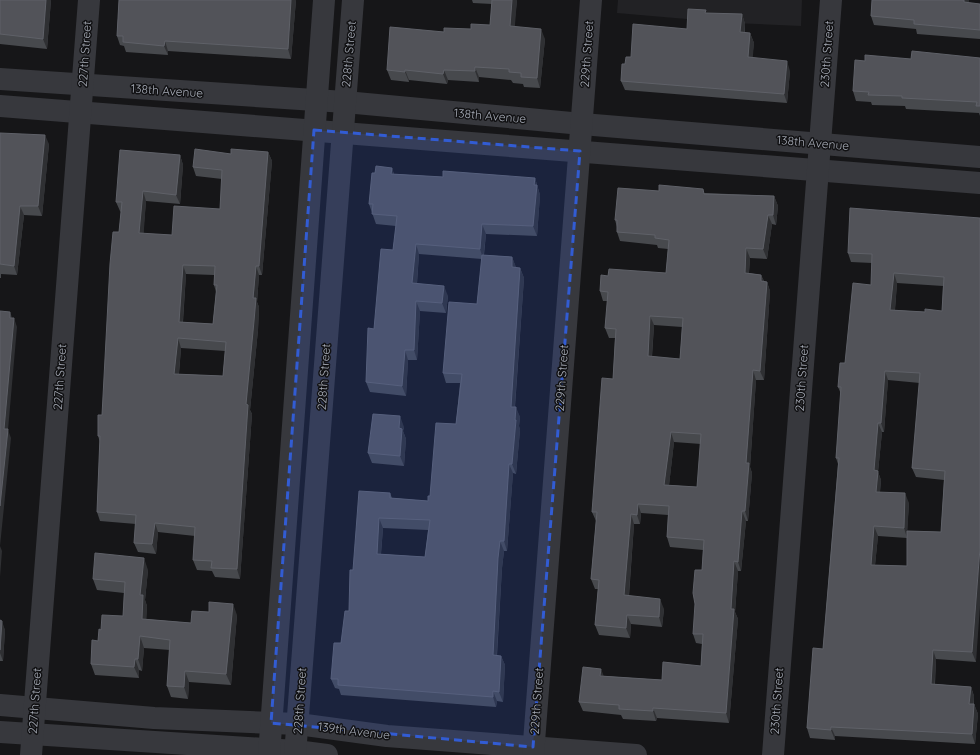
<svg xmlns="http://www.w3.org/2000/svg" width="980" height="755" font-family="Quicksand,sans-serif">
<rect width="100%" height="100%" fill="#161618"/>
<!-- built -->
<polygon fill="#222225" points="618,0 802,0 801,26 733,23 617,13"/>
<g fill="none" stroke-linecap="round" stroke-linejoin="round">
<!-- minor -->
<g stroke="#37383d" stroke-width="22">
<polyline points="0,79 345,102 582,124 980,157"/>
<polyline points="0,106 980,183"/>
<polyline points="0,705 154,718 298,724 387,736 636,755"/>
<polyline points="0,732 296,751 327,755"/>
<polyline points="31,755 89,0"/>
<polyline points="269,755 324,0"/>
<polyline points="295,755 353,0"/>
<polyline points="533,755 591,0"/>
<polyline points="773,755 831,0"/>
</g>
</g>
<!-- wall -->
<g fill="#47494d" fill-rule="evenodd">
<polygon points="0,0 51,0 47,49 0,44"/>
<polygon points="119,0 296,0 291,59 168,51 168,55 126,52 124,46 120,45 117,36"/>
<polygon points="472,0 517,0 514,27 545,39 540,88 524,87 523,84 513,83 511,80 479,77 479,82 448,80 447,84 409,80 409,82 391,80 387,70 444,32 471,29 490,25 492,4 473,3"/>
<polygon points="872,0 969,0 968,3 980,4 980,39 917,34 916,29 874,25 871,16"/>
<polygon points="706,13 742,14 745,24 745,33 750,33 754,43 752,58 790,71 787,103 625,90 621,81 625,64 631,57 687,29"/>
<polygon points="980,58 980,116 979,113 906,109 905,106 872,105 871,102 856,101 853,91 865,61 911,59"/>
<polygon points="0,133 49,144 42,216 24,215 17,275 1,274 1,278 0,278"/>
<path d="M268,152L272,161L262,275H259L257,302L259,307L258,330L250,410L252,414L240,579L215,577L212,571L197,570L193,560L195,536L158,532L156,554L138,552L134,543L136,524L100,521L97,512L100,442L98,436L102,415L121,212L120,211L116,202L180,155L183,165L180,204L146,201L143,234L172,235L220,209L222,179L196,176L193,167L231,154ZM186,274L214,275V285L216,292L213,324L183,322ZM181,348L225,351L223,376L179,374Z"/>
<path d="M392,168L394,174L443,177L535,178L540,195L537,236L486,234L484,255L512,257L516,268H520L524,278L515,407L520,417L519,426L520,430L516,474L513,473L507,551H504L502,568L497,656H501L505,665L503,702L497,701L496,707L341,695L339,689L335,688L331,679L341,643L349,611L353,570L390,493L392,498L428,501L430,496L456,424L460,383H446L443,373L477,304L482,259L419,254L417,284L448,296L446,313L420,311L417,360H408L406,396L370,392L366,382L374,329L393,250L396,226L376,224L369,204L375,173ZM383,528L428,530L425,557L381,554Z"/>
<path d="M659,191L774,196L778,206L776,225L772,224L767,259L750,258L749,273L761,275L764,281L767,282L770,291L764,380H756L750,467L752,473L748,521H746L741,571H738L735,612L738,619L729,723L657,718L656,721L623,719L621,715L583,711L579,702L604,676L662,680L701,666L702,644L696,643L693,634L702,570L703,550L670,547L667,537L668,515L641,513L640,524H634L629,596L664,609L662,627L631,624L630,638L599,635L595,625L598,589H595L591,579L596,521L592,512L613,379L615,338H609L605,328L608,301H603L600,291L608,276L666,273L668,249L658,248L657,245L620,241L617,232V227L615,220ZM654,325L682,327L680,359L652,357ZM674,442L701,444L697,487L669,485Z"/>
<path d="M980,218L976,662L936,659L935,684L971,687L974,696V704L978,714L975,744L835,736V740L810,738L807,728L823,649L838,464L836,458L841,394L838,387L845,363L871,285L872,263L851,262L848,253ZM897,283L943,286L942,311L925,312L895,310ZM888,380L920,383L912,468L916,477L944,480L941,532L907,531L909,503L880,492L881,480L878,472L882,432H884ZM878,536L907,538V566L875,565Z"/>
<polygon points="404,427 403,431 406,439 404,466 372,463 368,453"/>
<polygon points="148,570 145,600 147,606 146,619 191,623 237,615 231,685 189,682 188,699 171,697 167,686 170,650 144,648 142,671 139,670 139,678 95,675 91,664 101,630 123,616 124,593 97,590 93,579"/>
<polygon points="0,620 5,630 3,661 0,661"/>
</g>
<!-- shaded-wall -->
<g fill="#2f3033">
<polygon points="46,0 51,0 47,49 43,39"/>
<polygon points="291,0 296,0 291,59 288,49"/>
<polygon points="512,0 517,0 514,37 510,26"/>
<polygon points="964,0 969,0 968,12 964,2"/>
<polygon points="742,14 745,24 744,42 740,32"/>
<polygon points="541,29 545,39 540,88 537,78"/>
<polygon points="750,33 754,43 752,67 748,57"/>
<polygon points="165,41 168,51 168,55 164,46"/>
<polygon points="787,61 790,71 787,103 784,94"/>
<polygon points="475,67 479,77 479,82 475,71"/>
<polygon points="405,70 409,80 409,82 405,72"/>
<polygon points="444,70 448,80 447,84 443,74"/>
<polygon points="45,135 49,144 42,216 38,206"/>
<polygon points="268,152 272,161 262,275 259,266"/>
<polygon points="180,155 183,165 180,204 176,195"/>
<polygon points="392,168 395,178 391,174"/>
<polygon points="535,178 540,195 537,236 533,226"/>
<polygon points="143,191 146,201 143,243 139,233"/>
<polygon points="774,196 778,206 776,225 773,215"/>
<polygon points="20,206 24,215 17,275 14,266"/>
<polygon points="768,215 772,224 767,259 763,249"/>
<polygon points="482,224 486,234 483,259 480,249"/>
<polygon points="416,244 419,254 416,293 412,283"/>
<polygon points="746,248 750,258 748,283 745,273"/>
<polygon points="512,257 516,267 515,277 512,267"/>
<polygon points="183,265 186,274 182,331 179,322"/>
<polygon points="256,266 259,275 257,302 259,307 258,330 250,410 252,414 240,579 237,569 246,404"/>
<polygon points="520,268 524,278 514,416 511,407"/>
<polygon points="894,273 897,283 894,320 890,310"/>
<polygon points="761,275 765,284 761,281"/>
<polygon points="767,282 770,291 764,380 760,371"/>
<polygon points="444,286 448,296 446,313 442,303"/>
<polygon points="416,301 420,311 417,360 414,350"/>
<polygon points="10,312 13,320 14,318 17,327 8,430 11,438 0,546 2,551 0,577 0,506"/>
<polygon points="650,316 654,325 651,366 648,356"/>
<polygon points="178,338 181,348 178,383 174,374"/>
<polygon points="405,350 408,360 406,396 402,386"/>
<polygon points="753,370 756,380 750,467 752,473 748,521 745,511 746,463"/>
<polygon points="885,371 888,380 884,432 881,423"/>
<polygon points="516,407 520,417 519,426 520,430 516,474 512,464 515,420"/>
<polygon points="400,416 404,427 403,431 406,439 404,466 400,456 399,428"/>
<polygon points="878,423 882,432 878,472 881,480 879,501 876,492 874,470"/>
<polygon points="671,432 674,442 668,494 664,485"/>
<polygon points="509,464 513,473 507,551 504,541"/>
<polygon points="905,493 909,503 907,538 904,528"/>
<polygon points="638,504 641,513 640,524 637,515"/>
<polygon points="742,511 746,521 741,571 738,562"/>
<polygon points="631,514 634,524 628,605 624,595"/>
<polygon points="379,518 383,528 380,564 377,554"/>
<polygon points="155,523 158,532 156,554 152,544"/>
<polygon points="874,526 878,536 874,575 871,565"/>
<polygon points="500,541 504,551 502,568 496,665 493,655 498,558"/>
<polygon points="980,548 980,606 976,662 972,652"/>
<polygon points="144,558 148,570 145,600 147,606 146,630 142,619 140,595"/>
<polygon points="734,561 738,571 735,612 738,619 729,723 726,713 731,609"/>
<polygon points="660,599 664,609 662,627 659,617"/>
<polygon points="233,604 237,615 231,685 226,674"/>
<polygon points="627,615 631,624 630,638 626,628"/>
<polygon points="2,621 5,630 3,661 0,653"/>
<polygon points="140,636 144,648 142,671 138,659"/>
<polygon points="933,650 936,659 934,693 931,684"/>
<polygon points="501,656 505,665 503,702 499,692"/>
<polygon points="135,659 139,670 139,678 134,667"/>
<polygon points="601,669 605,679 600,676"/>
<polygon points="185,671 189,682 188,699 184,687"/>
<polygon points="971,687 974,696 973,713 969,704"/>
<polygon points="493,691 497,701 496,707 493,697"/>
<polygon points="974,704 978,714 975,744 972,734"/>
<polygon points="653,708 657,718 656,721 653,711"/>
<polygon points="831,727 835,736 835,740 831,730"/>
</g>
<!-- building -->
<g fill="#525359" stroke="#5f6168" fill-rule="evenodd">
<polygon points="0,0 46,0 43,39 0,34"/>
<polygon points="119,0 291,0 288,49 165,41 164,46 123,42 123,36 117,36"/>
<polygon points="492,0 512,0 510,26 541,29 537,78 521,77 521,73 509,72 509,69 475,67 475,71 444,70 443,74 405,70 405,72 387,70 390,27 444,32 444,28 471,29 471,24 490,25"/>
<polygon points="872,0 964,0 964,2 980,4 980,30 914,24 914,20 871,16"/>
<polygon points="688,9 706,10 705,13 742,14 740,32 750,33 748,57 787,61 784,94 621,81 622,64 625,64 626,57 631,57 633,24 687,29"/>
<polygon points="912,51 980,58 980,106 976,106 977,102 902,98 902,96 868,95 869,92 853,91 855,60 865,61 865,55 911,59"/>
<polygon points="0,133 45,135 38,206 20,206 14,266 0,264"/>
<path d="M195,149L231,154V149L268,152L259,266H256L253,298H256L254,321L246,404L248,405L237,569L211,568L212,561L193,560L195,527L155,523L152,544L134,543L136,515L97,512L100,436H98V415H102L110,264L113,232H119L122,202H116L120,150L180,155L176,195L143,191L139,233L172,235L174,206L220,209L222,170L193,167ZM183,265L215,266L214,285H217L213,324L179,322ZM178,338L226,342L223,376L174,374Z"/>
<polygon points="376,166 392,168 391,174 443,177 443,171 535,178 534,185 537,185 533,226 482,224 480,249 416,244 412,283 444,286 442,303 416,301 414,350 405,350 402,386 366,382 368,328 374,329 381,249 393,250 397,216 372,214 373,204 369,204 372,173 375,173"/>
<path d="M659,185L703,189L704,194L774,196L773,215H768L763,249L746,248L745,273L761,275V281L767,282L760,371L753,370L746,463H749L745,511H742L738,562L734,561L731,609H734L726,713L653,708V711L619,709V705L579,702L583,667L601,669L600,676L662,680L663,662L701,666L703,634H693L695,604L693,593L695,570H702L704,540L667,537L669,506L638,504L637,515L631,514L624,595L660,599L659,617L627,615L626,628L595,625L599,580L591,579L597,512H592L602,378L613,379L616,329L605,328L608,292L600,291L601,275L608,276L609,269L666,273L669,240L655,238V235L617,232V220H615L618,188L659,191ZM650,316L683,318L680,359L648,356ZM671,432L701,434L697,487L664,485Z"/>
<path d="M850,208L980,218V548L972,652L933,650L931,684L971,687L969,704H974L972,734L831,727V730L807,728L813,648L823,649L839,458H836L841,387H838L840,363H845L853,283L871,285L872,254L848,253ZM894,273L944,277L942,311L925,309V312L890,310ZM885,371L920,373L912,468L945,471L941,532L907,531V566L871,565L874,526L904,528L905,493L876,492L878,471L874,470L878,423H881Z"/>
<path d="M482,255L512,257V267L520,268L511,407H516L515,420H516L512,464H509L504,541H500L498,558L493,655L501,656L499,692L493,691V697L338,685V679H331L334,643H341L345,611H349L350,570H353L359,491L390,493V498L428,501V496H430L436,423L456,424L462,374L443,373L449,302L477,304ZM379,518L430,520L425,557L377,554Z"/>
<polygon points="0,311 10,312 10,318 14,318 4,429 8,429 0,506"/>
<polygon points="373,414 400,416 399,428 402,429 400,456 368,453"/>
<polygon points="95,553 144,558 140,595 143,595 142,619 191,623 192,611 209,612 209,602 233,604 226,674 185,671 184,687 167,686 170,640 140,636 138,659 135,659 134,667 91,664 92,640 98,641 99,629 101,630 102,615 123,616 125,582 93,579"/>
<polygon points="0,620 2,621 0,650"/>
</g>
<!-- marked area -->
<path fill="#325cd3" fill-opacity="0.2" stroke="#325cd3" stroke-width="3" stroke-dasharray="8 5" stroke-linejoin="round" d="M314,130L580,151L533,747L271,723Z"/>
<g text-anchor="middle" stroke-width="3" stroke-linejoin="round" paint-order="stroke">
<!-- street labels -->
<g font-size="12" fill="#a8adb8" stroke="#111113">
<text transform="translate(85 54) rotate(-86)" y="4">227th Street</text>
<text transform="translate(349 54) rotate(-85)" y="4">228th Street</text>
<text transform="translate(587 54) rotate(-86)" y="4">229th Street</text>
<text transform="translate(827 54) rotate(-86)" y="4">230th Street</text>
<text transform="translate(167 91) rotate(4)" y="4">138th Avenue</text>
<text transform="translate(490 116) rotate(5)" y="4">138th Avenue</text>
<text transform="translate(813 143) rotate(5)" y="4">138th Avenue</text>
<text transform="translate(60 377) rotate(-86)" y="4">227th Street</text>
<text transform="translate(324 377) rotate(-86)" y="4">228th Street</text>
<text transform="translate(562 378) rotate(-86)" y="4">229th Street</text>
<text transform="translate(802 378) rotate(-86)" y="4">230th Street</text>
<text transform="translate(35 701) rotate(-86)" y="4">227th Street</text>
<text transform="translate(300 701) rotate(-86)" y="4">228th Street</text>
<text transform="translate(537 701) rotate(-86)" y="4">229th Street</text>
<text transform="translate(777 701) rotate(-86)" y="4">230th Street</text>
<text transform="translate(354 731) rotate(7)" y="4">139th Avenue</text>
</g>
</g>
</svg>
